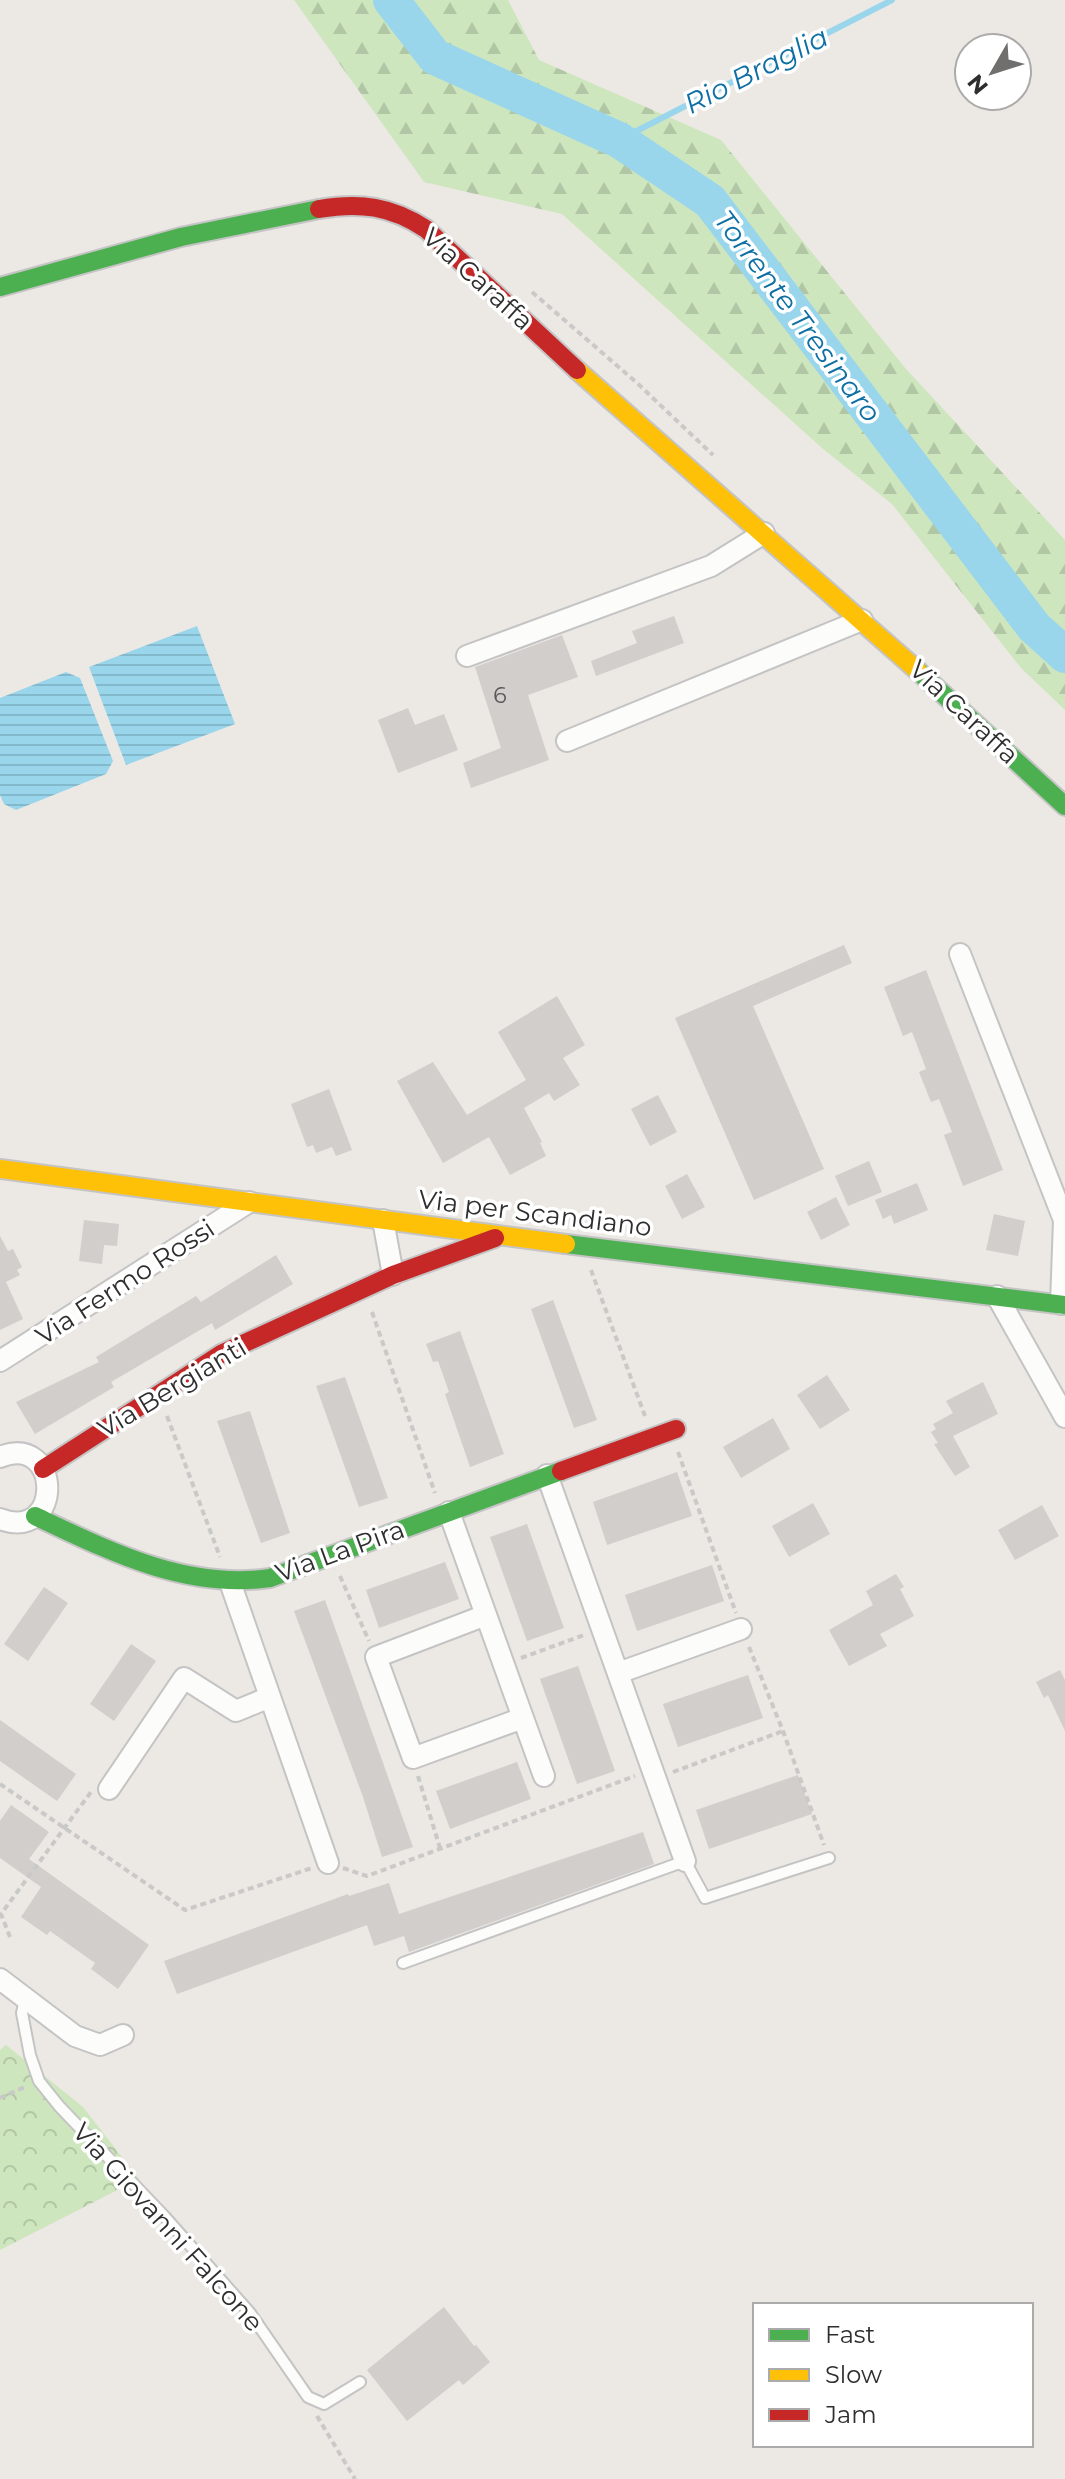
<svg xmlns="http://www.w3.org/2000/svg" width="1065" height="2479" viewBox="0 0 1065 2479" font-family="Montserrat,sans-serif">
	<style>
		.forest { fill: url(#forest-firs) }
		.park { fill: url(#park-crowns) }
		.water { fill: url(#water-rules) }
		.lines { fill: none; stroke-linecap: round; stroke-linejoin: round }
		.stream { stroke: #99d6ec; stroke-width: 6 }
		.river { stroke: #99d6ec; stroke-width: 36 }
		.building { fill: #d1cecb }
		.lane-casing { stroke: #c5c4c5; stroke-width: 14 }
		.street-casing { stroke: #c5c4c5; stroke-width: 24 }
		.fast-casing { stroke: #c5c4c5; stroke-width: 22 }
		.slow-casing { stroke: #c5c4c5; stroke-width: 22 }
		.jam-casing { stroke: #c5c4c5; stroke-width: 22 }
		.path { stroke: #c9c9c8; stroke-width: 4; stroke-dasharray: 6 4; stroke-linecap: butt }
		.lane { stroke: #fcfcfb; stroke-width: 10 }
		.street { stroke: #fcfcfb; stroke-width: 20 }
		.fast { stroke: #4caf50; stroke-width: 18 }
		.slow { stroke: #ffc107; stroke-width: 18 }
		.jam { stroke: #c62828; stroke-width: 18 }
		.labels { text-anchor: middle; stroke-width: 7; stroke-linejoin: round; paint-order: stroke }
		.number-label { font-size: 22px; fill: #585857 }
		.street-label { font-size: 26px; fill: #2e2e2e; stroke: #fff }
		.water-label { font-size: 28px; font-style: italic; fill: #0d6fa3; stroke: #fff }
	</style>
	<defs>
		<pattern id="forest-firs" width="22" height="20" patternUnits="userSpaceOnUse" patternTransform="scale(2)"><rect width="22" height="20" fill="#cee6be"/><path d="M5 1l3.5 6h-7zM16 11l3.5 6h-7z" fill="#b1c6a4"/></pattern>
		<pattern id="park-crowns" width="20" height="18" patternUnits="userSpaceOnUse" patternTransform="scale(2)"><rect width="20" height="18" fill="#cee6be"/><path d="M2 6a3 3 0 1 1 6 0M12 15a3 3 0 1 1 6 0" fill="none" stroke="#b1c6a4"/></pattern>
		<pattern id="water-rules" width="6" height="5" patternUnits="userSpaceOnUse" patternTransform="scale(2)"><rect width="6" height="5" fill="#99d6ec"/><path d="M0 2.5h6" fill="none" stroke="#84b8cb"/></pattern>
	</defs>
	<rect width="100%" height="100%" fill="#ece8e4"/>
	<path class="forest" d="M294,0H508L539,60L721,140L906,369L1065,540V710L1021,668L892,504L823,449L562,214L424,182Z"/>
	<path class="park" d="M6,2045L83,2107L139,2179L0,2250V2050Z"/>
	<path class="water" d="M197,626L235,724L126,765L89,667Z
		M66,672L80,678L113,761L106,774L16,810L4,804L0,795V698Z"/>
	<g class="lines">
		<path class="stream" d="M619,140L892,0"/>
		<path class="river" d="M391,0L435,57L619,140L710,201L1034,627L1065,655"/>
	</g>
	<path class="building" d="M674,616L684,643L596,676L591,661L637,643L632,631Z
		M562,635L578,677L528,695L549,760L471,788L463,763L501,748L475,667Z
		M408,708L415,725L444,714L458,750L398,773L378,720Z
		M844,945L852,963L753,1006L824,1169L754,1200L675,1018Z
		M926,970L1003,1170L963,1186L944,1135L952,1132L939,1099L931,1102L919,1072L926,1069L912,1032L903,1036L884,987Z
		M557,996L585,1045L563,1058L580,1085L554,1101L549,1093L524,1108L542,1142L540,1143L546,1156L510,1175L489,1137L443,1163L397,1081L433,1062L467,1115L526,1080L498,1032Z
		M329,1089L352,1150L336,1156L332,1147L316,1153L313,1145L307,1147L291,1104Z
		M658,1095L677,1132L650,1146L631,1109Z
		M869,1161L882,1192L848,1206L835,1176Z
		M687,1174L705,1207L682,1219L665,1186Z
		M917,1183L928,1210L894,1224L891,1215L883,1219L875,1200Z
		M836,1197L850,1225L821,1240L807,1212Z
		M994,1214L1025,1221L1018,1256L986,1250Z
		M84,1220L119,1224L117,1246L104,1245L102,1264L79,1261Z
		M0,1236L8,1251L13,1249L22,1267L17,1270L20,1275L6,1282L23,1319L0,1330Z
		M276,1255L293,1284L215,1330L212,1323L111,1382L114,1387L35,1434L16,1402L99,1362L96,1357L196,1296L201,1302Z
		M553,1300L597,1420L574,1428L531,1309Z
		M460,1331L504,1454L470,1467L445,1394L449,1392L438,1361L433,1362L426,1344Z
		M827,1375L850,1410L820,1429L797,1395Z
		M345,1377L388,1498L359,1507L316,1386Z
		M983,1382L998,1414L953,1436L970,1467L955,1476L934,1444L938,1443L931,1432L936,1429L933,1424L953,1413L946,1401Z
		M250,1411L290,1533L261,1543L217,1421Z
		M773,1418L790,1449L741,1478L723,1447Z
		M677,1472L692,1516L607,1545L593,1502Z
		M813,1503L830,1534L789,1557L772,1526Z
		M1042,1505L1059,1536L1015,1560L998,1530Z
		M527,1524L564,1628L527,1641L490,1537Z
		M445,1562L459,1599L379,1628L366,1590Z
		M712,1565L724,1601L637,1631L625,1595Z
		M896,1574L904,1587L900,1589L914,1616L880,1634L887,1646L849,1666L829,1630L873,1605L866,1591Z
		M44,1587L68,1603L28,1661L4,1644Z
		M325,1600L413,1847L382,1857L362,1794L294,1611Z
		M131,1644L156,1661L114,1721L90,1704Z
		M578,1666L615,1771L577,1784L540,1679Z
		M1060,1670L1065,1680V1731L1048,1695L1044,1698L1036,1682Z
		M748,1675L763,1718L678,1747L663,1704Z
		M0,1720L76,1774L57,1801L0,1761Z
		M517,1762L531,1799L450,1829L436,1791Z
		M798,1775L812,1814L709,1849L696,1810Z
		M11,1805L49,1832L29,1859L149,1945L118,1989L91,1969L95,1963L50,1931L47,1935L21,1917L41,1887L0,1858V1821Z
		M643,1832L654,1864L409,1952L404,1936L374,1946L367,1925L177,1994L164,1961L348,1894L349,1896L389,1883L399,1914Z
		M444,2307L474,2346L476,2345L490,2362L463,2385L459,2380L407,2421L367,2370Z"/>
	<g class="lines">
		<defs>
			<path id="lane" d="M403,1963L685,1861L705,1898L829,1858
				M25,1999L22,2013L30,2055L39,2081L59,2106L164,2216L250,2313L308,2397L324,2404L360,2382"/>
			<path id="street" d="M467,656L711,566L764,533
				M567,741L862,620
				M960,954L1064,1220L1061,1304
				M383,1220L393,1275
				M997,1296L1065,1417
				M0,1361L249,1202
				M0,1457C62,1432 64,1543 0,1519
				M547,1475L685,1861
				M449,1512L523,1718L413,1758L376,1657L486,1615
				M230,1582L328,1863
				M618,1673L741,1629
				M523,1718L544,1776
				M109,1789L184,1678L236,1711L270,1697
				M0,1979L75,2036L100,2045L123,2035"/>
			<path id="fast" d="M0,287L181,237L319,209
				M918,671L1065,806
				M566,1244L1065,1305
				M35,1516C109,1551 186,1590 270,1578L561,1471"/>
			<path id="slow" d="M577,370L918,671
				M0,1169L566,1244"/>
			<path id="jam" d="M319,209C360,202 391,206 426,229L577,370
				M43,1469L221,1354L393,1275L495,1238
				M561,1471L676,1429"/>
		</defs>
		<use href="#lane" class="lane-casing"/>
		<use href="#street" class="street-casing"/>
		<use href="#fast" class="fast-casing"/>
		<use href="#slow" class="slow-casing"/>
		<use href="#jam" class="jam-casing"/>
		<path class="path" d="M532,292L636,382L713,455
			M591,1270L645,1416
			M372,1312L435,1493
			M167,1416L220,1557
			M678,1452L736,1613
			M340,1576L369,1641
			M749,1647L783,1731L824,1845
			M521,1658L584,1635
			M673,1772L783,1731
			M418,1776L440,1848
			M0,1784L185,1910L312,1868
			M343,1868L367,1876L635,1776
			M10,1937L1,1914L91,1792
			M0,2098L27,2086
			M317,2416L355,2479"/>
		<use href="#lane" class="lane"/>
		<use href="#street" class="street"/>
		<use href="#fast" class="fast"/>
		<use href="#slow" class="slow"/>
		<use href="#jam" class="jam"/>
	</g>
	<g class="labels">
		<g class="number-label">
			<text x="500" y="703">6</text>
		</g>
		<g class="street-label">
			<text transform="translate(478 279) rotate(42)" y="9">Via Caraffa</text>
			<text transform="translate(964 712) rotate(43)" y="9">Via Caraffa</text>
			<text transform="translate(535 1213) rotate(7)" y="9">Via per Scandiano</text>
			<text transform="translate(125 1282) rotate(-33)" y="9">Via Fermo Rossi</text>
			<text transform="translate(172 1388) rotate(-31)" y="9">Via Bergianti</text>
			<text transform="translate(340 1551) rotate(-20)" y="9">Via La Pira</text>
			<text transform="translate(168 2227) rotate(48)" y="9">Via Giovanni Falcone</text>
		</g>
		<g class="water-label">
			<text transform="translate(756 70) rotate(-27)" y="10">Rio Braglia</text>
			<text transform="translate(798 316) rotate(53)" y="10">Torrente Tresinaro</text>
		</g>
	</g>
	<rect x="753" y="2303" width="280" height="144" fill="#ffffff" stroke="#ababab" stroke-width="2"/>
	<rect x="769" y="2329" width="40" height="12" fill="#4caf50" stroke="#ababab" stroke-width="2"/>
	<text x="825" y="2343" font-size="24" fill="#2e2e2e">Fast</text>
	<rect x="769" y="2369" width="40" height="12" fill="#ffc107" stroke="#ababab" stroke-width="2"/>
	<text x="825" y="2383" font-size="24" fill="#2e2e2e">Slow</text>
	<rect x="769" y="2409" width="40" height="12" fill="#c62828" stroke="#ababab" stroke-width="2"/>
	<text x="825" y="2423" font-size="24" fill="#2e2e2e">Jam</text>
	<g transform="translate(993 72) rotate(231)"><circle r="38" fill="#ffffff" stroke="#ababab" stroke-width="2"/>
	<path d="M0-6L14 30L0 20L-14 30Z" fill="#706f6e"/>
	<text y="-12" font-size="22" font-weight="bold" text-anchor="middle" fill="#2e2e2e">N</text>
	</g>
</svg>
